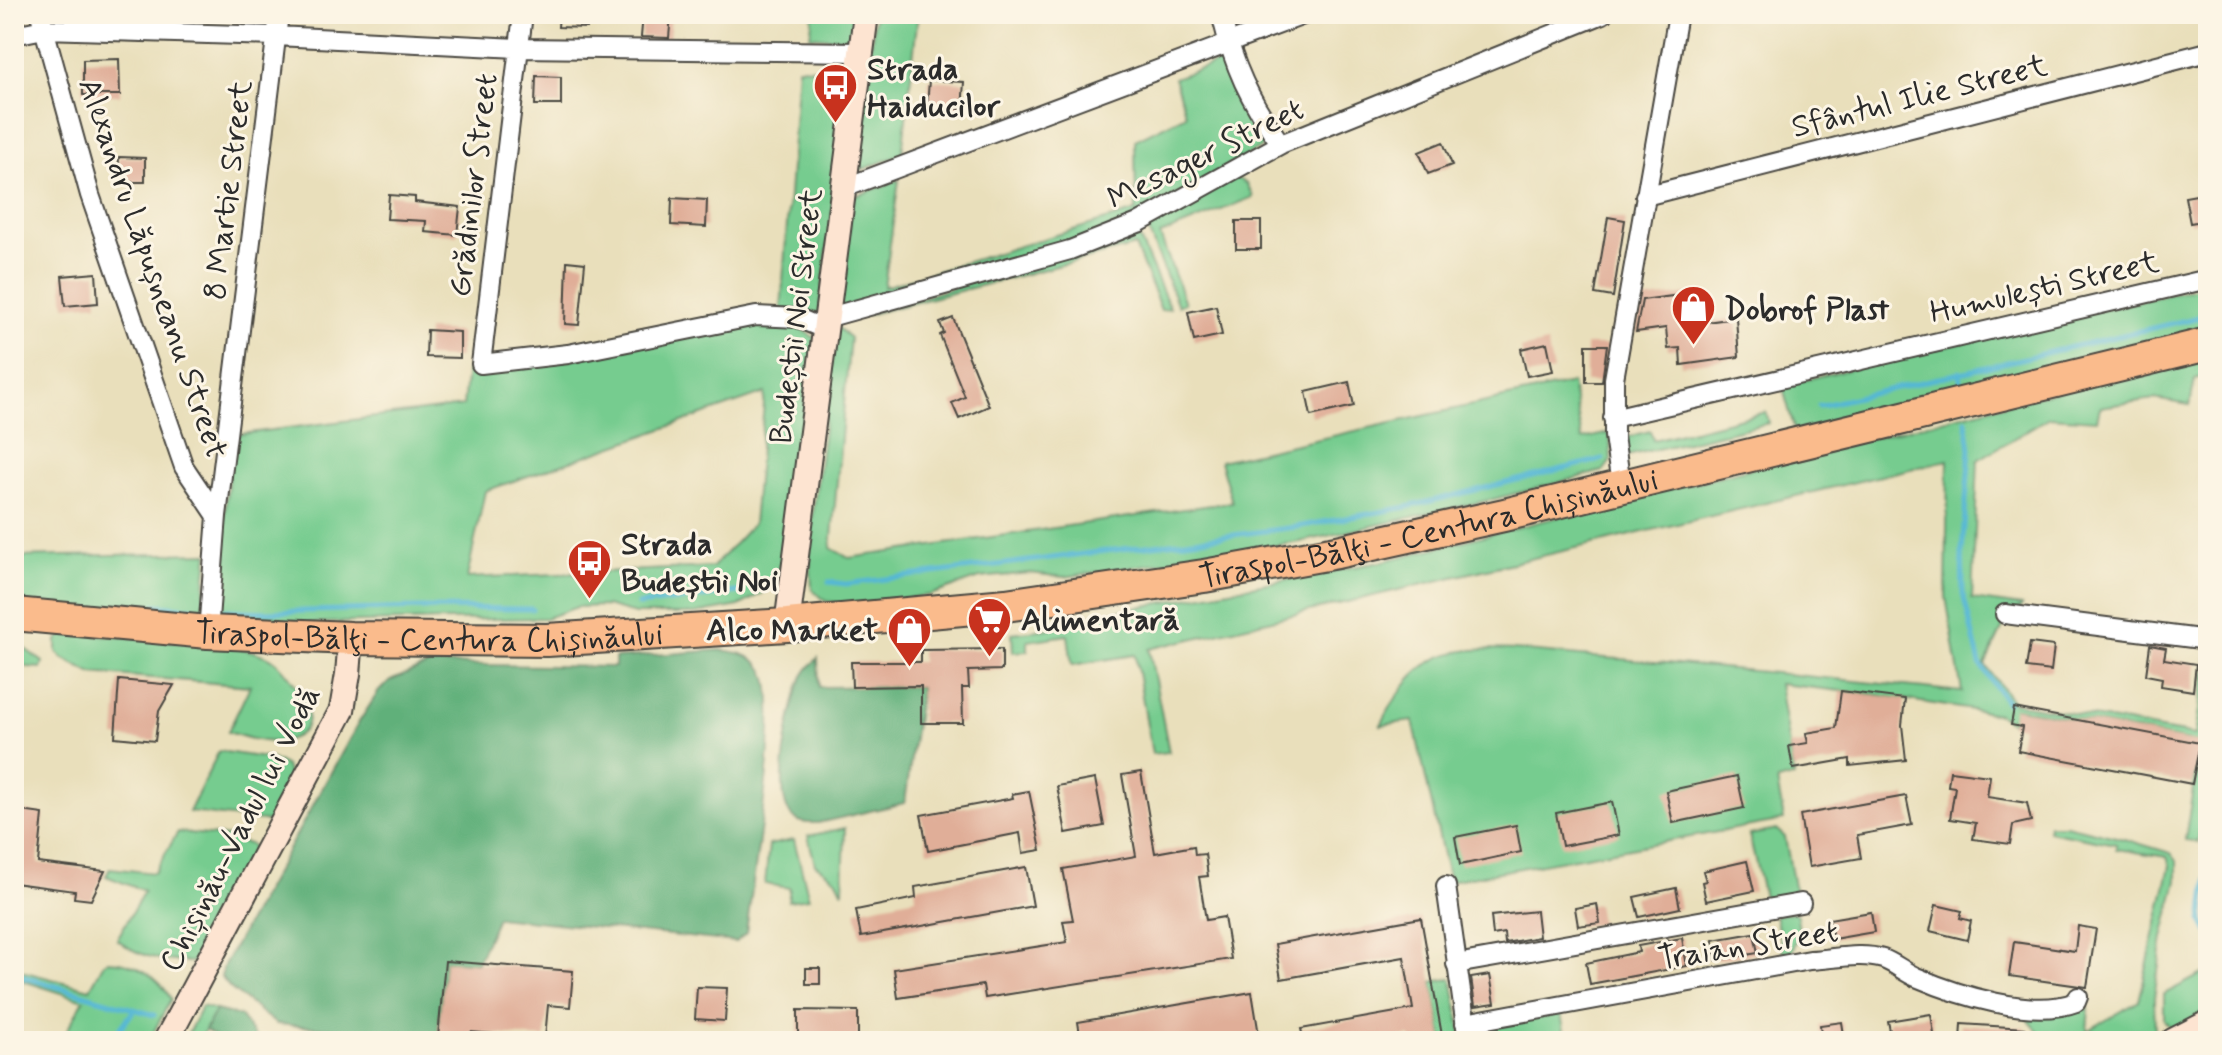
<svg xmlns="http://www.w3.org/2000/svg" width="2222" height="1055" viewBox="0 0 2222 1055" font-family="Mynerve,sans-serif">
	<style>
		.green { fill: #76cc8f; stroke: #507c5d; stroke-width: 2; fill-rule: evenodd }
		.forest { fill: #60b07a; stroke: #466e52; stroke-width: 2 }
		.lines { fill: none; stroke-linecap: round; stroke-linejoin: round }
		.stream { stroke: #55b7d4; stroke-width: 5 }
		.building { fill: #e0ae98 }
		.street-casing { stroke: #484641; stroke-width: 22 }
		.secondary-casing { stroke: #484641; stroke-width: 28 }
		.highway-casing { stroke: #484641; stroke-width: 36 }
		.street { stroke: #fff; stroke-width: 18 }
		.secondary { stroke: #fde4d1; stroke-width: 24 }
		.highway { stroke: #fabb8c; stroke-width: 32 }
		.labels { text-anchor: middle; stroke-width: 6; stroke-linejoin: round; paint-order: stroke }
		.poi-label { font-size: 32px; font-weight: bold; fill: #2b2b2b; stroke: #fcf5e5; text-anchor: start }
		.street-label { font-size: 32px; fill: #2b2b2b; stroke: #fcf5e5 }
	</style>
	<rect width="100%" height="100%" fill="#fcf5e5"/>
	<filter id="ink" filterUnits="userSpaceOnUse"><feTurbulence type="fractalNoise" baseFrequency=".0125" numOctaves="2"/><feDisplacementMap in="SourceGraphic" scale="16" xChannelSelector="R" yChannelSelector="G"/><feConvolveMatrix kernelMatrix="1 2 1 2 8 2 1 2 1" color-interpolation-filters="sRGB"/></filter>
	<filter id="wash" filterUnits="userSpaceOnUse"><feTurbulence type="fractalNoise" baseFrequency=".006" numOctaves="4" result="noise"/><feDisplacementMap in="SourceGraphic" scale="32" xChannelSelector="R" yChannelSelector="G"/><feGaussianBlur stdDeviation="1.8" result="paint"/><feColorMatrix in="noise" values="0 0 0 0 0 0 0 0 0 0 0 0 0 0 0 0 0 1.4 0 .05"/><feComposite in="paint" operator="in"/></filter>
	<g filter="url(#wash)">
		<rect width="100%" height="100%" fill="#e9dfbb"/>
		<path class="green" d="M813,14H858L855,40L810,36Z
			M875,14H918L902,154L856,172Z
			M1225,60L1272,141L1139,217L1069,246L839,308L853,197L899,180L884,287L1136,211L1135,140L1186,115L1174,78Z
			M798,67L850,70L819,314L781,310Z
			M1233,176L1247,184L1253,197L1160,235L1185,303L1178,306L1146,225Z
			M1132,232L1138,235L1170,308L1161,310L1135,246L862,316Z
			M2208,285V333L1795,431L1782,385Z
			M753,322L798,327L816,339L789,539L776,577L763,593L739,606L695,614H635L606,606L577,607L546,618L217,625V588L233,435L463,406L467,369L569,359ZM765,393L753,524L713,567L467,578L485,491Z
			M837,327L850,338L831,548L849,558L1232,502L1220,461L1572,383L1582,439L1610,433L1611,461L1603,471L1494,499L1300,542L1064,577L1030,573L980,578L930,595L856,605L825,601L812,589L809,545Z
			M2208,353V375L2195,379L2190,405L2154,399L2100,407L2097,420L2049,417L1978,460L1972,599L2022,606L2003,627L1985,665L2014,703L2195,735L2208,651V701L2204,725L2208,730V782L2198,842L2185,840L2200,743L2015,708L2012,723L1998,714L1876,695L1779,684L1794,777L1777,781L1784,820L1449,881L1413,721L1381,725C1394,699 1411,669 1440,657C1477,642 1539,653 1579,656C1707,665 1835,679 1962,692L1946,597L1948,460L1149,649L1169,752L1152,754L1135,655L1072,665L1068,635L1028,641V651L1013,652L1012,633L1047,629L1096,615L1380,562Z
			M1766,412L1769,423L1627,456L1628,437L1650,431L1653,440Z
			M208,553L202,623L18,607L14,557Z
			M66,632C100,635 135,638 170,641C202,643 235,644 266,656C279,661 288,675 296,686C311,708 317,735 282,741C265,744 244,737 228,732L250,686L90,673L62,658L57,652V640Z
			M14,641L43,662L41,668L14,666Z
			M219,751L271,759L286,766L290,779L270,822L189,812Z
			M2049,825H2066L2124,839L2171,853L2177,861V881L2163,938L2154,998L2155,1032L2150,1041H2047L2023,1014L2089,1008L2087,1031L2139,1001L2170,866L2167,857L2116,849V844L2048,831Z
			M845,828L843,892L837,880L815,864L808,836Z
			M1777,830L1785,837L1795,892L1787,901L1766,905L1749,835Z
			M178,832L228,837L252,845L253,849L192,962C165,962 137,957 117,939L144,891L106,876L110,868L154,873Z
			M794,840L809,898L788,901L790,888L765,884L769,845Z
			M1793,912L1797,915L1799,932L1791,955L1784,957L1775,915Z
			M108,961C134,961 159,976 171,999L149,1041H61L84,1000L14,978V969L90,989L104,963Z
			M2208,971V1011L2177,1027H2170L2164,1020V994Z
			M1452,978L1463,1041H1443L1432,982Z
			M202,1006L216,1010L199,1041H184Z
			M1561,1014L1566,1041H1473L1471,1034L1481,1029Z"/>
		<path class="forest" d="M720,650C737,652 752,654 763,669C785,699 751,889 746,933L736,942L497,917L477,963L445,961L438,1037L276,1024L230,988L221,977L224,965L359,722L379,691L392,680L431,664L615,667V658Z
			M818,658L819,687L921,686L905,803L818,823C810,823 801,824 794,818C770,799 791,710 800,683C803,673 811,665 818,658Z
			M216,1010L240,1016L258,1041H222L205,1030Z"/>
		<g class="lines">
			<path class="stream" d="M1960,372L1961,386
				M1819,406L2208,315
				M1966,420L1970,449L1962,552L1963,594L1980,664L2007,703
				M829,582L846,584L1296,527L1407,507L1603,459
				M156,605L194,608
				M638,605L737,592
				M222,610L266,612L422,608L532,609
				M2208,871L2202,921L2208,932
				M14,974L154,1015
				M111,1041L134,1010"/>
		</g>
		<g id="blocks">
			<path class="building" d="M559,14H588L587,28L558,27Z
				M643,14H671L669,38L641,37Z
				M119,59L120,95H83V60Z
				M536,76L561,77V105H535Z
				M929,80L964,82L962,109L927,107Z
				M1443,142L1452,165L1428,174L1419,152Z
				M119,157L145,158V182H118Z
				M2208,193V220L2190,223L2185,197Z
				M389,195L415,197V202L460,207L457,235L425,232L426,221L387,219Z
				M672,198L707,200L706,227L671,225Z
				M1608,217L1625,220L1613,297L1595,294Z
				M1236,221H1261V249H1236Z
				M567,261L585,263L579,325L565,324Z
				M96,273L98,303L65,306L62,276Z
				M1704,292L1706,322L1736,318L1739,357L1681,365L1680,348L1668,349L1666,328L1636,332L1642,300Z
				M1216,306L1222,335L1194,341L1188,312Z
				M953,318L989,406L959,419L952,403L965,397L940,335L944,333L940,323Z
				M427,330L460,332V358L426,357Z
				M1547,343L1553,371L1527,376L1521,349Z
				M1586,345H1607L1602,382H1586Z
				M1349,382L1354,406L1311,416L1306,392Z
				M2030,643L2054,646L2051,671L2026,668Z
				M2150,645L2166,648L2164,659L2196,664L2193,691L2161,686L2162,678L2146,675Z
				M1002,649V670L968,671L969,688H962L963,723H921V686L852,687L851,662H921V650Z
				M119,680L174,685L159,711L155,741L115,737Z
				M1841,691L1905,699L1902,725L1906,760L1850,766V759L1793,769L1789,746L1808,743L1806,733L1836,728Z
				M2014,708L2200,743L2192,784L2018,751L2022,727L2011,725Z
				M1950,771L1990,776L1987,797L2027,803L2031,821L2013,825L2010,844L1973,839L1976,823L1950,819L1955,787L1948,786Z
				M1141,772L1155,853L1194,846L1195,855L1205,854L1208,876L1199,877L1206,920L1224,917L1231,959L985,998L983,985L898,998L894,969L1067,942L1063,921L1073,920L1063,869L1136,856L1122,775Z
				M1737,776L1744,808L1673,823L1666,791Z
				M1095,779L1104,826L1066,833L1057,786Z
				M1029,791L1041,850L1023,853L1020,833L928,851L921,815L1013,798L1012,794Z
				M1906,796L1912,825L1857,835L1861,858L1809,867L1800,815Z
				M1612,802L1619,835L1562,846L1556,813Z
				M14,810L43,814L38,863L105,871L91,900L74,898L75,891L14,883Z
				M1516,825L1521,852L1460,865L1455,837Z
				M1747,861L1754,891L1706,901L1702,882L1706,881L1703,871Z
				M1026,867L1033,906L861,937L856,910L916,898L915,887Z
				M1676,888L1680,908L1639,917L1634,897Z
				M1597,904L1600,923L1578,926L1575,908Z
				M1936,905L1962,911L1960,918L1971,921L1967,940L1930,931Z
				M1536,911L1539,937L1505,943L1504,933L1493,935L1491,916Z
				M1871,912L1874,932L1833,939L1829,919Z
				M1421,918L1443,1041H1411V1036L1382,1041H1304L1301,1029L1413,1009L1404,957L1281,979L1275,944Z
				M2078,926L2096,929L2087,987L2009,976L2014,942L2075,951Z
				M1754,933L1758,953L1716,960L1713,940Z
				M1682,938L1687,966L1590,984L1586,963L1639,952L1638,946Z
				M445,961L573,971L570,1007L548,1005L545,1038L471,1032V1040L438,1037Z
				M806,968H820V984H806Z
				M1490,975L1495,1003L1475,1006L1471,978Z
				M697,987L727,988L725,1021L695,1019Z
				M1252,992L1260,1041H1081L1078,1022Z
				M798,1010L858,1011V1041H798Z
				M1931,1014L1935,1041H1892L1888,1021Z
				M1842,1022L1845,1041H1822L1820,1025Z
				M1961,1024L2025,1028L2024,1041H1960Z"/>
		</g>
	</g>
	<g filter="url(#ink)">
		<use href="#blocks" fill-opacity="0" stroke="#484641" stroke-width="2"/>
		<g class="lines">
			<defs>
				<path id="street" d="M40,14L90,195L184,467L217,516L208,632
					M523,14L481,364L568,354L756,316L798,318L824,329
					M1221,14C1234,67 1249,100 1281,144
					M14,35L44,29L276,36L518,48L862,52
					M844,188L1306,14
					M1645,196L2208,52
					M826,318L1070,250L1138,223L1281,144L1603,14
					M1613,418L2208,279
					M1621,485L1614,436V379L1678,14
					M217,516L279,14
					M2005,614L2208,640
					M1446,886L1468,1041
					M1456,964L1801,903
					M1465,1023L1810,960C1833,959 1861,952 1883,959C1895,963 1904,972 1916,977C1958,995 2032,1019 2076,1002L2078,997"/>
				<path id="secondary" d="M787,625L866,14
					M166,1041L342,710L348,674L351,638
					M2173,1041L2208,1023"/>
				<g id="highway">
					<path id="s1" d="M14,614L208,632L351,638L547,640L787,625L1006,605L1204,576L1337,552L1504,515L2208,344"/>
				</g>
			</defs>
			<use href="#street" class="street-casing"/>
			<use href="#secondary" class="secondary-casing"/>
			<use href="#highway" class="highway-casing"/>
			<use href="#street" class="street"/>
			<use href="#secondary" class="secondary"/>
			<use href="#highway" class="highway"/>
		</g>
	</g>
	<defs>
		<symbol id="bus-pin" viewBox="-11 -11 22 30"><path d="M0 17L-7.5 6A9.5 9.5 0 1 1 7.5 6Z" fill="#c8321e" stroke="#fcf5e5"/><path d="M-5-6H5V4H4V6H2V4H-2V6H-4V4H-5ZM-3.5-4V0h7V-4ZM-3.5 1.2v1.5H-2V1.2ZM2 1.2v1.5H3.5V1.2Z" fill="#fff"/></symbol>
		<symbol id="shop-pin" viewBox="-11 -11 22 30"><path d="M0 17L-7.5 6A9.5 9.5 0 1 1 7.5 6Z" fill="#c8321e" stroke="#fcf5e5"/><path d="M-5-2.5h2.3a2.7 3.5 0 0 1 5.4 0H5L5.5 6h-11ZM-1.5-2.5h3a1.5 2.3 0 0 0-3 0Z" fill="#fff"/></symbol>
		<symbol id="supermarket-pin" viewBox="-11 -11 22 30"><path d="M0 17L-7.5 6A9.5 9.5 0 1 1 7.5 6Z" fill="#c8321e" stroke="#fcf5e5"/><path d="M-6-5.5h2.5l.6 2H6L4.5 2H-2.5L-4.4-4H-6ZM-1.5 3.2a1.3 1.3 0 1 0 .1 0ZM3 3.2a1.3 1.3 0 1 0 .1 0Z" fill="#fff"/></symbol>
	</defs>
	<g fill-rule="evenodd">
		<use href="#bus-pin" x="810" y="60" width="51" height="69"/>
		<use href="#shop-pin" x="1668" y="282" width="51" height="69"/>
		<use href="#bus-pin" x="564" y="536" width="51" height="69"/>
		<use href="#supermarket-pin" x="964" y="594" width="51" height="69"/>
		<use href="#shop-pin" x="884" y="604" width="51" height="69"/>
	</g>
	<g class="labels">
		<g class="poi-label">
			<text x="867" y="79">Strada<tspan x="867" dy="37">Haiducilor</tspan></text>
			<text x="1724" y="319">Dobrof Plast</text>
			<text x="621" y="554">Strada<tspan x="621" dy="37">Budeștii Noi</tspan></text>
			<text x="1021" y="630">Alimentară</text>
			<text x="878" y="640" text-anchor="end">Alco Market</text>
		</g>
		<g class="street-label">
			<text transform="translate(1919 95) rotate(-14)" y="11">Sfântul Ilie Street</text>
			<text transform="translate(1205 153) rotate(-26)" y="11">Mesager Street</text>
			<text transform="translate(472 185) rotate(-83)" y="11">Grădinilor Street</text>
			<text transform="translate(227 190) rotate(-83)" y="11">8 Martie Street</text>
			<text transform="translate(154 268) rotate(71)" y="11">Alexandru Lăpușneanu Street</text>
			<text transform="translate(2044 286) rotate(-13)" y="11">Humulești Street</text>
			<text transform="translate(795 316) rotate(-83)" y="11">Budeștii Noi Street</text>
			<text dy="11" stroke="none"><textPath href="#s1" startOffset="1424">Tiraspol-Bălţi - Centura Chișinăului</textPath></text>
			<text dy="11" stroke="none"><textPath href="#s1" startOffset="416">Tiraspol-Bălţi - Centura Chișinăului</textPath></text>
			<text transform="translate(239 828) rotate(-63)" y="11">Chișinău-Vadul lui Vodă</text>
			<text transform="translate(1748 944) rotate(-9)" y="11">Traian Street</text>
		</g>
	</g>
	<rect width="2222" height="1055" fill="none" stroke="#fcf5e5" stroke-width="48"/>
</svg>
